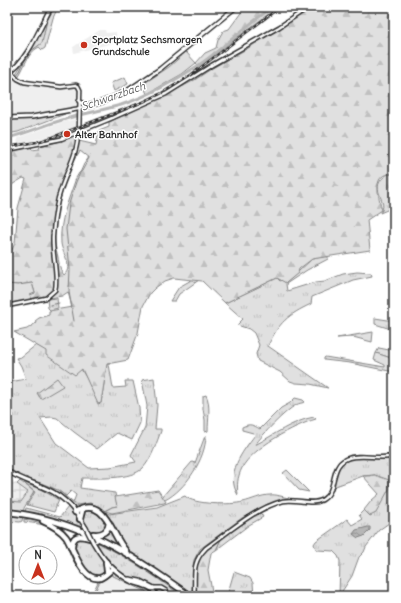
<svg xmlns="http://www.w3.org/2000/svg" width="401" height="603" viewBox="0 0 401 603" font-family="Delius,sans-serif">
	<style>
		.built { fill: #efefef }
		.industrial { fill: url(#industrial-grid) }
		.grass { fill: url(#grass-tufts); stroke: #868686 }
		.forest { fill: url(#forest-firs); stroke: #868686; fill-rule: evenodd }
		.garden { fill: #e0e0e0; stroke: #868686 }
		.water { fill: url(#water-waves); stroke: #7e7e7e }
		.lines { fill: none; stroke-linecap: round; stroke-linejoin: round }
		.stream { stroke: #7e7e7e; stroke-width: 1 }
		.river { stroke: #b6b6b6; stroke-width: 3 }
		.tertiary-casing { stroke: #2b2b2b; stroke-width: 5.5 }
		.secondary-casing { stroke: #2b2b2b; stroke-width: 6 }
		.motorway-casing { stroke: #2b2b2b; stroke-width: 8 }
		.tertiary { stroke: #fff; stroke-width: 2.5 }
		.secondary { stroke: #fff; stroke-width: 3 }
		.motorway { stroke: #fff; stroke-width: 4.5 }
		.rail-casing { stroke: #2b2b2b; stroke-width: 2.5 }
		.rail { stroke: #fff; stroke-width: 1; stroke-dasharray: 3; stroke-linecap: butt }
		.secondary-bridge-casing { stroke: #2b2b2b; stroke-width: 6; stroke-linecap: butt }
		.secondary-bridge { stroke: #fff; stroke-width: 3 }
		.poi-dot { fill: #c8321e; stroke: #fff; stroke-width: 1.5 }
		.labels { text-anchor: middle; stroke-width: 3; stroke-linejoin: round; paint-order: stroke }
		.poi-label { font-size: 10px; font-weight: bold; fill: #2b2b2b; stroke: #fff; text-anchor: start }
		.water-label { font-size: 11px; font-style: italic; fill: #5c5c5c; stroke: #fff }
	</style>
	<defs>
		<pattern id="industrial-grid" width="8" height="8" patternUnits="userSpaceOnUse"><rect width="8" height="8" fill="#efefef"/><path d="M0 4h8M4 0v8" fill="none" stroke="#cdcdcd"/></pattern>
		<pattern id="grass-tufts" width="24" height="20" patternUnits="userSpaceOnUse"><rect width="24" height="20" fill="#e0e0e0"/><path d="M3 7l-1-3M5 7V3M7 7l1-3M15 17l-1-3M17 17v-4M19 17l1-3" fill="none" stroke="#c0c0c0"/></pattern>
		<pattern id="forest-firs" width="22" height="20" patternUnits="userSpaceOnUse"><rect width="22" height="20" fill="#e0e0e0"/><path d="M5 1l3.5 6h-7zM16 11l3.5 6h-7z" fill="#c0c0c0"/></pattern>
		<pattern id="water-waves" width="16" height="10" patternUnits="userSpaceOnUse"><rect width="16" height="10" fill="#b6b6b6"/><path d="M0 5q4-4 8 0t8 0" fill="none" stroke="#949494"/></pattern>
	</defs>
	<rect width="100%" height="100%" fill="#fff"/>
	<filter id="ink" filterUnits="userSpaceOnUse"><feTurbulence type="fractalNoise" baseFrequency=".025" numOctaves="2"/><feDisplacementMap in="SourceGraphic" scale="8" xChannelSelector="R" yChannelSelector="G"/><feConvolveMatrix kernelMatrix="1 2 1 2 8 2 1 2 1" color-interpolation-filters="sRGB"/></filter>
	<g filter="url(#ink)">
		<path class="built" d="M100,30H105L106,33L116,32L117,42L74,53L73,47Z
			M7,74L11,75L18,81L24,83L62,88L76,86L78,89V106L40,114L7,116Z
			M77,119V127L47,137L18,144L17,138L66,121Z
			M111,575L145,591L148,596H93L99,583Z"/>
		<path class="industrial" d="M7,477L28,492L21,502L7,501Z"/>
		<path class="grass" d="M54,7H58L53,18L45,48L42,50L39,47C27,53 25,67 18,77L15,75L32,49Z
			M388,174H394V207L380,213C391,201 365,188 388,174Z
			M327,256H328V259L307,270L286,284L287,291L316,282L325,281L343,274L357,272L371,273L372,276L353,280L312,297L311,304C288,315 279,322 268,346L328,388L310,384L296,383L290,381L280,372L258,361L256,354L259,345L254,333L249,329L237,325L243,319L225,303L277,278L280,281L282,280L286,283L312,259Z
			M193,279L199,280L179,294L175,301H170L179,287Z
			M57,298L58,308L50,310L48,308L47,299Z
			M375,318L394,321V330L375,324Z
			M373,332L372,342L353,337L337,338Z
			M36,345L81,369L101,403L107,364H109L113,388L126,387L125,381H133L139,408L140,423L132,440L117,433L97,449L74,432L57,418L52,417L40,418L56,443L89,468L110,467L136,462L131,455L145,428L147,406L142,380L154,378L157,405L155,429H161V431C156,444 152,458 143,468C131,480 98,478 82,478L80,488L115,493L117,506L112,507L104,511L109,514L157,507L185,496C193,505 232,505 243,502C252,500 261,495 270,495C276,494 283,497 289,498L268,504L242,518L200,549L194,560L193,566L192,595L124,547L108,517L102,512L76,509L63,497L40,484C54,490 65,498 76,508L86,507L100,508V507L90,503L77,505L73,503L76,495L71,491L66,496C49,482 25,481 7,469V371L10,382L26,379L21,366L16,358L21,357Z
			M379,348L394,351V359L376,353Z
			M206,395C211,405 208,420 208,431L205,432V420L203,409V396Z
			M295,398L303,400L305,402C303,403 299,403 296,405C285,411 262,435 255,445C274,435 292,421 314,417L316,419C295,425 252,448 242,468C237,478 237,485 238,495C225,474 242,452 255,435L253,433L242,430V427C250,423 253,425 260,429L281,408L290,403Z
			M206,435C206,459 185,490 165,500L162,497L192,462L195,463L205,436Z
			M358,458L383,459L394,458V513L389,523L379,530L366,547L364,552L359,557L352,576L339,596L340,561L338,556L333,551L318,550L316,549L314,544L316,541L347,519L352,525L362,519L359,515L364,510L370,516L389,490L375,475L363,476L333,487C338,471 337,460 358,458Z
			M287,470L309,492L299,490L283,473Z
			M20,481L24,484L25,483L42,490L59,500L54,512L27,505L35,492L25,484L34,492L24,508L22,521L20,522L7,521V501L21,502L28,492L17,484Z
			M68,507L83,527L88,529L81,517L85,510L96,511L108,522L105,531L92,532L56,519L25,512L26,508L60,517Z
			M260,512L263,517L249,525L216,550L221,539Z
			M24,519L47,524L63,535L74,556L94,579L113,572C117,575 122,579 127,581C135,585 145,587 149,596L145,591L111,575L99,583L93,596H91L98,582C90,577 83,573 76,565C71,559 69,550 66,543C59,525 40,524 24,522Z
			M109,525L123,549L98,535Z
			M86,537C121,553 152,574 182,596H167V591L164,588L152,586L125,576L120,573L107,562L96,543L91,541L104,564L106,571L101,576H93L85,570L74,551L75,540L77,538Z
			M234,572L250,578L253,583L254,596H227Z"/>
		<path class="forest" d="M257,7H278L199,66L196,63L205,53L216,48L218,40L223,31L229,29L243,10Z
			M311,7H394V174C370,172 379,197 382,210L367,220L370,250L312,259L299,269L298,273L286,283L277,278L225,303L202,281L174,278L165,281L155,288L150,293L143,306L138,333L128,360L107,364L101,403L98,404L82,369L75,375L46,355V351L14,332L27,329L36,323L35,321L39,318L49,315V311L72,307L68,292L62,296L50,298L47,296L32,300L30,294L35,293L32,283L18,285L7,284V261L15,243L18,208L26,179L23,178L10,186L7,195V152L31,147L32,150L39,149L40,146L57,142L76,135L79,141L96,145L99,131L109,127V122L150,103L193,81L214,67L250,47ZM80,151L89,158L82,171L79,173L76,178C69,199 59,221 61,243C62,254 74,266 64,275C60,270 59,264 58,257C57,252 55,247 55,242C54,215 65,172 80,151Z
			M376,353L394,359V372L350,363L324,360V358L325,357L385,367V365L374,360Z
			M57,378L63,386L41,399L37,393Z
			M375,475L389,480V489L376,513L370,516L364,510L372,500L379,494L363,476Z
			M26,479L58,490L77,506L91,504L100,508L99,509L86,507L76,508L65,498L54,490Z
			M158,490L166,502L164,503L112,513L105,511L112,507L117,506L115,497Z
			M221,539L216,550L211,553L208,570L212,591L224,596H194C198,565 190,558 221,539Z"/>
		<path class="garden" d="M186,52L196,63L182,74L147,94L143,84L169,67Z
			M125,77L128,84L114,91L111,83Z
			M65,114L18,132L7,134V120L24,119Z
			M32,283L35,293L30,295L32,300L7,305V284L18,285Z"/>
		<path class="water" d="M368,527H370V530L364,536L358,538L353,534L356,530Z"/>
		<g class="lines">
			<path class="stream" d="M7,87L20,71L24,62L31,51L42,43L47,20L55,7
				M50,305L59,303
				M74,321L69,292L70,269L66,229L69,204L76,182L84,164L90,156"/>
			<path class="river" d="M7,138C25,134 42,126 59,121C79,114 100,111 121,105C149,96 174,81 199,65C225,47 247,24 273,7"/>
			<defs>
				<path id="tertiary" d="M10,71L18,79L24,82L61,87L76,85L78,86L80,90L79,132
					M7,150L61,139L110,119L166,94L212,65L279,27L309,7
					M7,306L46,298L55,290C59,276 51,251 53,234C54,220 56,203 61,189C67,170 78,153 78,133
					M194,596C196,576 190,564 206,548C230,531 254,509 283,501C296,498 311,506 322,500C338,491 329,467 346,459C359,453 379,460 394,456"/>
				<path id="secondary" d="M7,73C26,64 41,26 51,7
					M79,101L87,106
					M7,118L32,117L77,109L102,102L127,91L160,69L236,7
					M7,471C20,479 34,483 47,489C65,497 76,511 86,528
					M93,542C102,558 112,570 127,579C135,585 150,584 155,593
					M129,579L140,581L154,588H161L166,591V596"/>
				<path id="motorway" d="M7,512C79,519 133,555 190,596
					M75,512C106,494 111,536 126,551
					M80,519L82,511
					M43,521C52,525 60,529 66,537C73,547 82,582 100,578C104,577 109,572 112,569
					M93,534C102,535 108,532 109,523
					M72,549C71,531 85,536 96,540
					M106,562L107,571"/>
			</defs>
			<use href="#tertiary" class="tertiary-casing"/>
			<use href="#secondary" class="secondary-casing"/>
			<use href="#motorway" class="motorway-casing"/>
			<use href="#tertiary" class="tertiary"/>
			<use href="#secondary" class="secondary"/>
			<use href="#motorway" class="motorway"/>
			<defs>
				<path id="rail" d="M7,147L37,142L53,137L143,102L160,94L188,77L280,7"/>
			</defs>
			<use href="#rail" class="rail-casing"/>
			<use href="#rail" class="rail"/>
			<defs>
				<path id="secondary-bridge" d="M86,528L93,542"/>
			</defs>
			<use href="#secondary-bridge" class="secondary-bridge-casing"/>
			<use href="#secondary-bridge" class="secondary-bridge"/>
		</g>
	</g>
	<g class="poi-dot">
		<circle cx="84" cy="45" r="4"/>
		<circle cx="67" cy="134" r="4"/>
	</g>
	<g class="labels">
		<g class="poi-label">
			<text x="92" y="43">Sportplatz Sechsmorgen<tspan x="92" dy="12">Grundschule</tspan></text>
			<text x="75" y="138">Alter Bahnhof</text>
		</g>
		<g class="water-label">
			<text transform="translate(113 96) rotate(-19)" y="4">Schwarzbach</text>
		</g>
	</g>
	<rect width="401" height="603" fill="none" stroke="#fff" stroke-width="24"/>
	<rect x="12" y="12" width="377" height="579" fill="none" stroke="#2b2b2b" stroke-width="1.5" filter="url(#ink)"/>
	<g transform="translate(38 565)"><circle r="19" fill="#ffffff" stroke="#aaaaaa"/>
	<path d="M0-3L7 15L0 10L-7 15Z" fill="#c8321e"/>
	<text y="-6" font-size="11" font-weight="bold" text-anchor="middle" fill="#2b2b2b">N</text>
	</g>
</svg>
